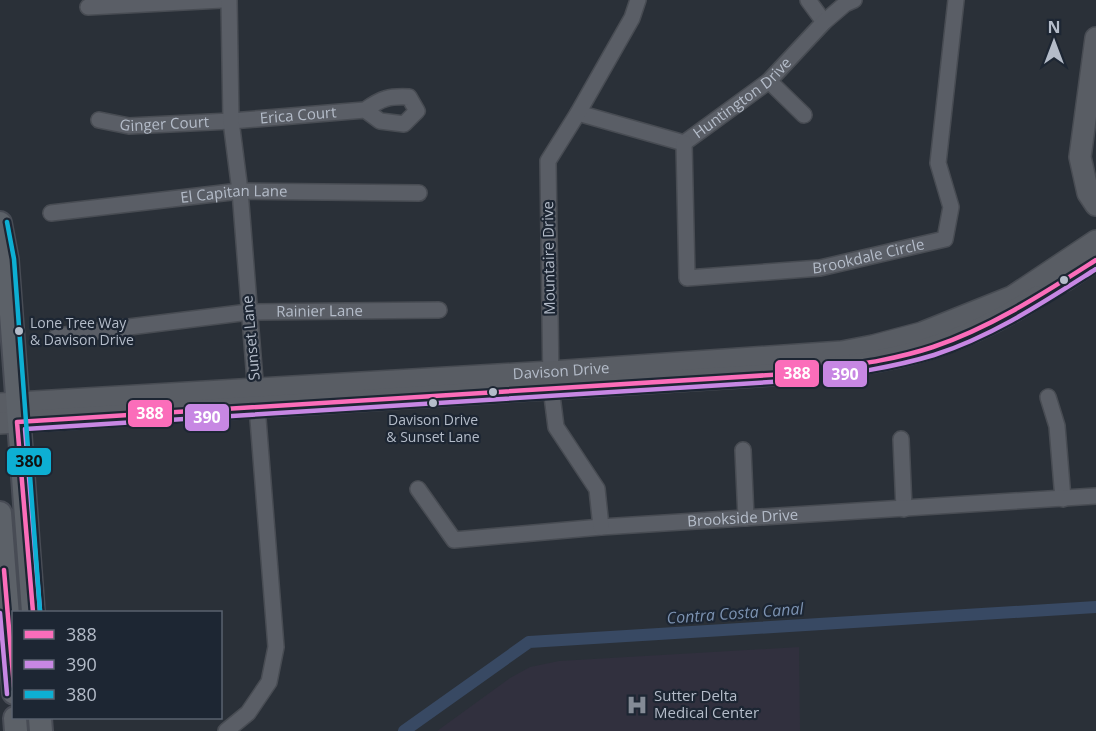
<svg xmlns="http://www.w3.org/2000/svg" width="1096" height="731" viewBox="0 0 1096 731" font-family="'Open Sans',sans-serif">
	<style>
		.medical { fill: #31303e }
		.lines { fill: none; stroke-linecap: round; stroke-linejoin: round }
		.canal { stroke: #384963; stroke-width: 12 }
		.street-casing { stroke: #484c53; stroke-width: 18 }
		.secondary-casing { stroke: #484c53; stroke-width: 24 }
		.primary-casing { stroke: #484c55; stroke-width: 26 }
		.street { stroke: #5a5e66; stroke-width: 15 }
		.secondary { stroke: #595d64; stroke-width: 21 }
		.primary { stroke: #5c6168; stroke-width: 22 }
		.bus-1-casing { stroke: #1d2633; stroke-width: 9 }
		.bus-2-casing { stroke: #1d2633; stroke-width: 9 }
		.bus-3-casing { stroke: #1d2633; stroke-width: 9 }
		.bus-1 { stroke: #fb6dba; stroke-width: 4.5 }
		.bus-2 { stroke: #c787e3; stroke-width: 4.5 }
		.bus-3 { stroke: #0dafd3; stroke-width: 4.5 }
		.bus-dot { fill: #b4bcc9; stroke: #1d2633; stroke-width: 2 }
		.labels { text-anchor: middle; stroke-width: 4.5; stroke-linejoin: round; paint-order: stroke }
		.bus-label { font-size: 14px; fill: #b4bcc9; stroke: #1d2633; text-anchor: start }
		.street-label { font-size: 15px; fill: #b4bcc9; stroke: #1d2633 }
		.poi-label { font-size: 15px; fill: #b4bcc9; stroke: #1d2633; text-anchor: start }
		.water-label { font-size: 16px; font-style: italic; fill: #7c92b1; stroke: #1d2633 }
		.line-badge { stroke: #1d2633; stroke-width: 2 }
		.badge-label { font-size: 16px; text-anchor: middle; font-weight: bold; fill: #fff }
		.pale-badge-label { font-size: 16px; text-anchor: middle; font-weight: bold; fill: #111 }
	</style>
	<rect width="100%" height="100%" fill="#2a3038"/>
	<path class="medical" d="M799,647L800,731H437L510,678L530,667L559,661Z"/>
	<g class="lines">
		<path class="canal" d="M404,731L529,642L1096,607"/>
		<defs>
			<g id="street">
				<path d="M808,0L824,22"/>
				<path d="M88,7L222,0"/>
				<path d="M769,81L804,115"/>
				<path id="s1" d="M578,113L684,143L769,81L824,22L845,4L854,0"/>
				<path id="s2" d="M99,120L129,126L231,121L365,110C382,98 389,96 409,97L417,111L404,124L380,121L365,110"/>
				<path id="s3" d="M684,143L687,278L820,268L945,239L951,207L938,163L956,0"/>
				<path id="s4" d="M51,213L240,191L419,193"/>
				<path id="s5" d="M57,336L249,312L439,310"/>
				<path d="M1048,397L1057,426L1063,499"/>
				<path d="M901,439L904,509"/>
				<path d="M743,450L746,518"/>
				<path id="s6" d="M418,489L454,540L601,527L1096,496"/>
				<path d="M601,527L597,489L556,427L551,388L548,161L578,113L632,18L638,0"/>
				<path d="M226,731L248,713L269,682L276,647L240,191L231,121L229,0"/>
			</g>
			<g id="secondary">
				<path d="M1096,38L1080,157L1088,193L1096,205"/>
				<path d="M1064,281L1096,260"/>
				<path id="s7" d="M0,404L551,372L842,352L873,346L922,333L1012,297L1096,241"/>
				<path d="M0,423L802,373C845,366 891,361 933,347C968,336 1006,317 1037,297"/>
			</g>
			<path id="primary" d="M0,223L7,260L33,612
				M0,513L14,693
				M15,718L16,731
				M40,718L41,731"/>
		</defs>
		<use href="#street" class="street-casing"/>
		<use href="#secondary" class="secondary-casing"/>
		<use href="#primary" class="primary-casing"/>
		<use href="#street" class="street"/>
		<use href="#secondary" class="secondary"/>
		<use href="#primary" class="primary"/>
		<defs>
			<path id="bus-1" d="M4,570L14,687
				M33,612L17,422L802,373C846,366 891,361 933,347C992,327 1044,293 1096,260"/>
			<path id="bus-2" d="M40,611L25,429L803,380C847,374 891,368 934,355C993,336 1044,302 1096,269
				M0,613L7,694"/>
			<path id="bus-3" d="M7,222L14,259L40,611"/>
		</defs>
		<use href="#bus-1" class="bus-1-casing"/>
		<use href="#bus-2" class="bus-2-casing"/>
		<use href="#bus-3" class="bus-3-casing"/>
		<use href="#bus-1" class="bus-1"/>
		<use href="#bus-2" class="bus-2"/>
		<use href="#bus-3" class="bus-3"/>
	</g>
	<defs>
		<symbol id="hospital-bare" viewBox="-9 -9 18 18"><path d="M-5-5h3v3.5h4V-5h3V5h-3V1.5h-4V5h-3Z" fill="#848b96" stroke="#1d2633" stroke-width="2.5" paint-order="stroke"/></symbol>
	</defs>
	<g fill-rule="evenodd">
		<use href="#hospital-bare" x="622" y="690" width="30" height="30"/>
	</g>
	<g class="bus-dot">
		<circle cx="1064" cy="280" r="5"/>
		<circle cx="19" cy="331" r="5"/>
		<circle cx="493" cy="392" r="5"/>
		<circle cx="433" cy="403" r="5"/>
	</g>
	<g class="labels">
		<g class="bus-label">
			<text x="30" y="328">Lone Tree Way<tspan x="30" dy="17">&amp; Davison Drive</tspan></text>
			<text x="433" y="425" text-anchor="middle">Davison Drive<tspan x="433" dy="17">&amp; Sunset Lane</tspan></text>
		</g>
		<g class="street-label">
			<text dy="5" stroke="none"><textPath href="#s1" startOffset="184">Huntington Drive</textPath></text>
			<text dy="5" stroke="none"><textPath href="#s2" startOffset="200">Erica Court</textPath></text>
			<text dy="5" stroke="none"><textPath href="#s2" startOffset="66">Ginger Court</textPath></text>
			<text dy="5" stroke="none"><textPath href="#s4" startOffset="184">El Capitan Lane</textPath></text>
			<text dy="5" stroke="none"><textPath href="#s3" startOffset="318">Brookdale Circle</textPath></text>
			<text transform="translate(549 258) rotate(-91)" y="5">Mountaire Drive</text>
			<text dy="5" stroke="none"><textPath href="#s5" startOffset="264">Rainier Lane</textPath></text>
			<text transform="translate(251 338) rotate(-95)" y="5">Sunset Lane</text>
			<text dy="5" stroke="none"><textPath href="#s7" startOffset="562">Davison Drive</textPath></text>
			<text dy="5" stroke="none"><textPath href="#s6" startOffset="352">Brookside Drive</textPath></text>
		</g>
		<g class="poi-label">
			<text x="654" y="701">Sutter Delta<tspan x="654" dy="17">Medical Center</tspan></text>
		</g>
		<g class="water-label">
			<text transform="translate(735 613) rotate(-4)" y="6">Contra Costa Canal</text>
		</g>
	</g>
	<g class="line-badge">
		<rect x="774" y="359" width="46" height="29" rx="6" fill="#fb6dba"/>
		<rect x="822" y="360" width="46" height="28" rx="6" fill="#c787e3"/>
		<rect x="127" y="399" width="46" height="29" rx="6" fill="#fb6dba"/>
		<rect x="184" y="403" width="46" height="29" rx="6" fill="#c787e3"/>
		<rect x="6" y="447" width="46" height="29" rx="6" fill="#0dafd3"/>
	</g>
	<g class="badge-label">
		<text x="797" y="379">388</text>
		<text x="845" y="380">390</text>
		<text x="150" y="419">388</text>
		<text x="207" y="423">390</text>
	</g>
	<g class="pale-badge-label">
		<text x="29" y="467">380</text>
	</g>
	<rect x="12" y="611" width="210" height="108" fill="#1d2633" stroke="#59626f" stroke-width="1.5"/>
	<rect x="24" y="630" width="30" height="9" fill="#fb6dba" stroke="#59626f" stroke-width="1.5"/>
	<text x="66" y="641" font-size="18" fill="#b4bcc9">388</text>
	<rect x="24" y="660" width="30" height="9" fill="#c787e3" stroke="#59626f" stroke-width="1.5"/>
	<text x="66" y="671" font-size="18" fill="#b4bcc9">390</text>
	<rect x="24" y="690" width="30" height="9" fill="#0dafd3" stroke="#59626f" stroke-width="1.5"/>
	<text x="66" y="701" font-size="18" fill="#b4bcc9">380</text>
	<g transform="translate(1054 42)" stroke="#1d2633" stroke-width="4.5" paint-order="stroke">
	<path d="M0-4.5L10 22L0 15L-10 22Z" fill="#b4bcc9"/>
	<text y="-9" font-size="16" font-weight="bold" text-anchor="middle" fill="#b4bcc9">N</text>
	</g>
</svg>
